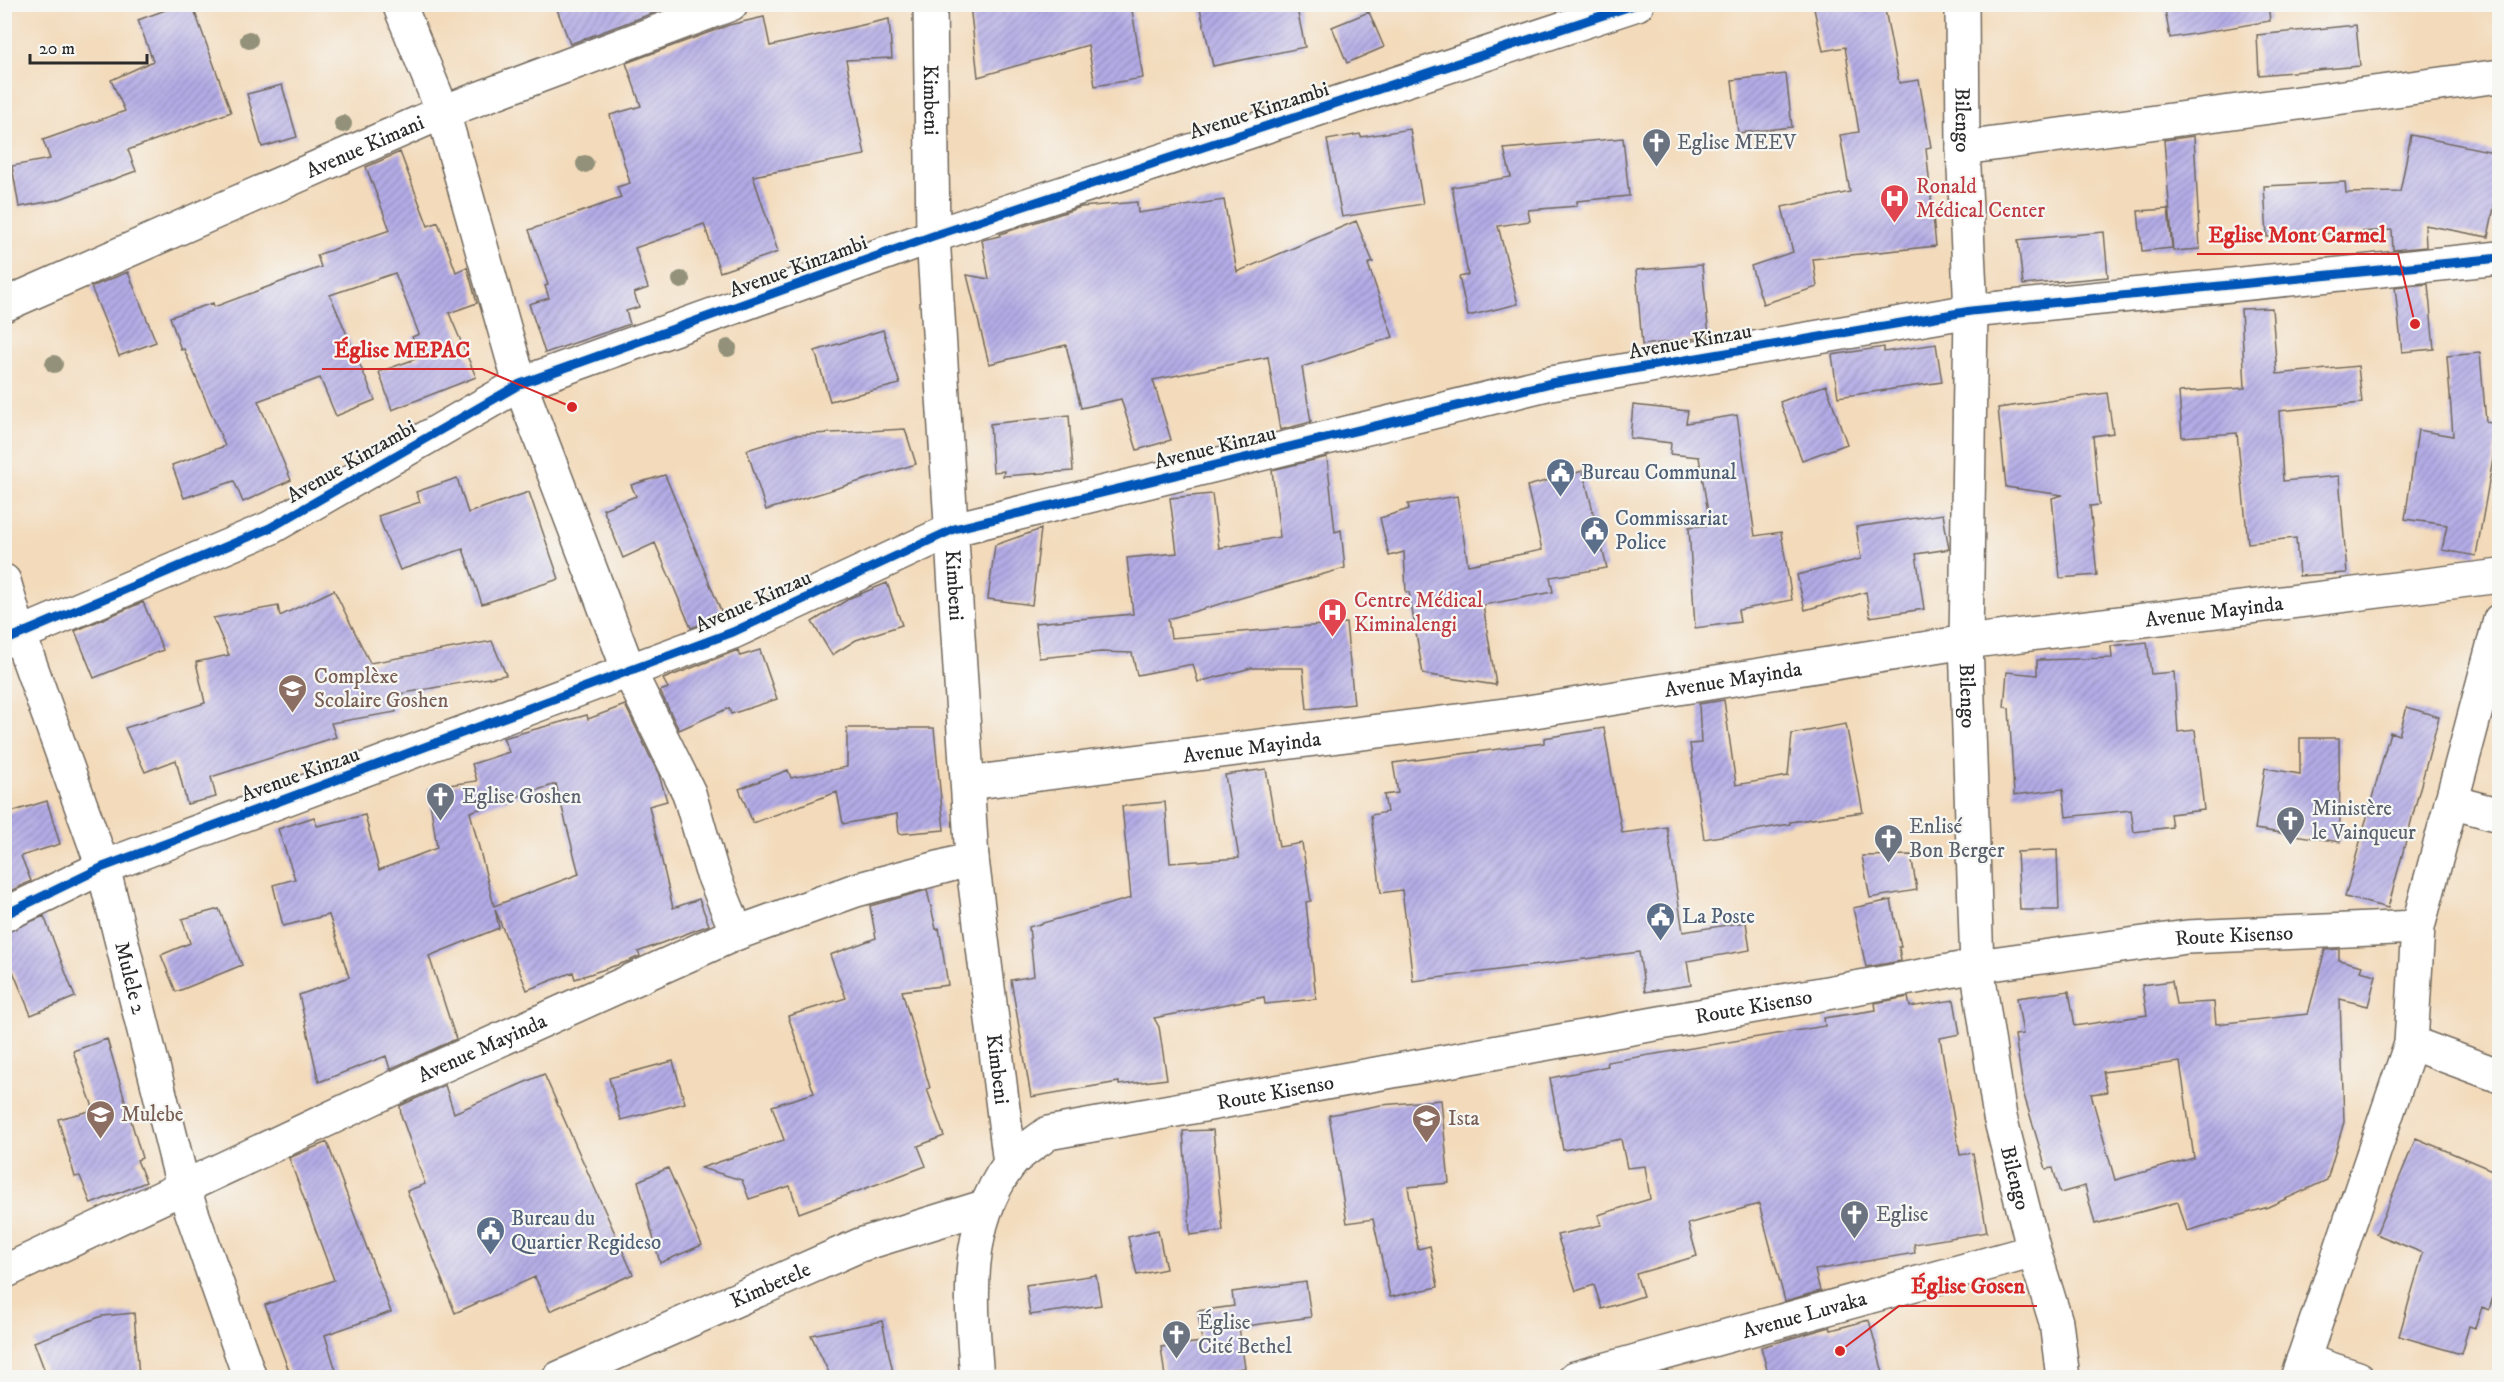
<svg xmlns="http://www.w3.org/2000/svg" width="2504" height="1382" viewBox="0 0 2504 1382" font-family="'IM FELL DW Pica',serif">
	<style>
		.building { fill: url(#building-hatch); fill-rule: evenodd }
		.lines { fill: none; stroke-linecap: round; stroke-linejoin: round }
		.minor-casing { stroke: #71685d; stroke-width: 36 }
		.minor { stroke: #fff; stroke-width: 33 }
		.cycleway-casing { stroke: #f6f6f2; stroke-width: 13 }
		.cycleway { stroke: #0057b8; stroke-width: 9 }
		.tree { fill: #939179 }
		.labels { text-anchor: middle; stroke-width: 4.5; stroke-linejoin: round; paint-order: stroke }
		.street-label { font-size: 21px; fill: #2b2b2b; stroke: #f6f6f2 }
		.worship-label { font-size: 21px; fill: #5b616d; stroke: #f6f6f2; text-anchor: start }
		.health-label { font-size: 21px; fill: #be3a42; stroke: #f6f6f2; text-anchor: start }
		.service-label { font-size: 21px; fill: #4e5e75; stroke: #f6f6f2; text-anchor: start }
		.education-label { font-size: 21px; fill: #785e54; stroke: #f6f6f2; text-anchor: start }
		.leader { fill: none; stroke: #d62828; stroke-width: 2 }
		.callout-dot { fill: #d62828; stroke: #f6f6f2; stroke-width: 2 }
		.callout-label { font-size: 22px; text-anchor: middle; font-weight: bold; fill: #d62828; stroke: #f6f6f2; stroke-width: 4.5; stroke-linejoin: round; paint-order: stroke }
	</style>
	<defs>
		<pattern id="building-hatch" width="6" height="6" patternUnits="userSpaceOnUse" patternTransform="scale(1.5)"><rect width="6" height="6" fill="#b4ace6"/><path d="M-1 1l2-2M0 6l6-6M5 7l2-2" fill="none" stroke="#938cbb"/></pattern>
	</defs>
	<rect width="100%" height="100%" fill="#f6f6f2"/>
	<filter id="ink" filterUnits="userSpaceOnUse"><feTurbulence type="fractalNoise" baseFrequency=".0167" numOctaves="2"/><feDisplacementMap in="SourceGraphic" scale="12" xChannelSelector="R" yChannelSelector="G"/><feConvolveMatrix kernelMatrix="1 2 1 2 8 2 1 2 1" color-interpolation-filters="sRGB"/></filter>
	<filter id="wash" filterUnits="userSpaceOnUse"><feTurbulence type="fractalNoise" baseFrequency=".008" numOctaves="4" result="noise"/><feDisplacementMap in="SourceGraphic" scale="24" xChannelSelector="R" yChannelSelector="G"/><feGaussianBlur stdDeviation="1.35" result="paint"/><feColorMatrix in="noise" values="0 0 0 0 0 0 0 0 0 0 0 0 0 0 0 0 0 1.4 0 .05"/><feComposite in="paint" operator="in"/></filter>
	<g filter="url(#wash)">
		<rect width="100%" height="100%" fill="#f3daba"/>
		<g id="blocks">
			<path class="building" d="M182,4H192L231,112L128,150L136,171L57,200L19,207L12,166L50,159L43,140L125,111L111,80L153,61L138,20Z
				M555,4H669V7L570,44Z
				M1131,4L1143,78L1095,86L1088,45L978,77L970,5Z
				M1199,4H1296L1305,47L1213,66Z
				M1813,4H1884L1899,83L1919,80L1931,147L1926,148L1936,246L1813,259L1817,287L1763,304L1751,266L1793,252L1782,207L1850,192L1840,135L1859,132L1845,47L1823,51Z
				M2164,4H2268L2270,21L2170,38Z
				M1369,12L1384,47L1347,63L1332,27Z
				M764,17L770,46L889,19L892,58L846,60L865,155L753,176L778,252L720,272L704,224L635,248L648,288L634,293L639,307L626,311L630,324L545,353L529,304L549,298L545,286L548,285L529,230L621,198L617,187L630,183L610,115L641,106L626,63L729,25Z
				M2356,25L2360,66L2259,75L2257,35Z
				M1786,74L1792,127L1738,133L1732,80Z
				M282,85L297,137L262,147L247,94Z
				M1410,129L1423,204L1342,217L1327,140L1360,134L1361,137Z
				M2411,135L2499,153V183L2488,237L2425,225L2426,247L2393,250L2392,230L2267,237L2264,186L2345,182L2346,193L2400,192Z
				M2194,136L2200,249L2173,251L2164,140Z
				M1623,138L1629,196L1577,201V206L1528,210L1530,221L1498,226L1518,304L1468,316L1459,277L1468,275L1452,187L1511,177L1504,149Z
				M400,152L428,226L438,222L456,272L467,267L477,303L449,313L476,377L392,410L379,372L421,357L412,337L419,334L395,273L330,295L375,400L336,416L320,378L258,401L291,480L243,502L234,481L184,498L172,465L225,446L184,349L181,350L170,317L213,303L214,307L321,267L317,255L390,230L366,167Z
				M1224,200L1237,272L1356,221L1373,262L1368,264L1393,337L1302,367L1311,422L1280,430L1268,357L1153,380L1171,440L1137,450L1121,399L1081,408L1066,345L989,364L967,275L989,279L982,240L1000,236V234L1081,207L1137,202L1138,213Z
				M2168,209L2172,248L2142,251L2138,211Z
				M2104,232L2108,277L2023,285L2018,240Z
				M1702,265L1709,337L1642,345L1636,270Z
				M128,272L156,342L119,356L91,287Z
				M2428,284L2434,349L2402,352L2395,287Z
				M2272,308L2277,374L2358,366L2362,403L2279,411L2283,481L2339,476L2347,573L2299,576L2296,538L2248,543L2237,433L2182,437L2179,392L2245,388L2241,309Z
				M883,330L900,384L830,401L815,351Z
				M1936,344L1942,382L1838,397L1832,355L1884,347V352Z
				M2480,353L2486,422L2499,425L2476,556L2442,550L2447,525L2405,519L2418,430L2453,436L2447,356Z
				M1826,385L1847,444L1802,460L1780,402Z
				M2107,393L2113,433L2093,436L2099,505L2090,506L2097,575L2060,578L2052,498L2063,495L2006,487L1998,408Z
				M1633,405L1688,411L1686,423L1737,415L1755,536L1781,532L1792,600L1738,610L1740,622L1695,628L1689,527L1710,525L1699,457L1670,454L1671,443L1630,438Z
				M1069,415L1073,471L1003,476L1004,471L993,472L990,424Z
				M905,429L916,464L766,510L747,450L795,435Z
				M1327,457L1335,532L1341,530L1345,568L1168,619L1171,638L1346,623L1354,704L1307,709L1303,668H1251L1198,682L1193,664L1137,675L1132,653L1101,652L1039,658L1035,623L1133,614L1127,558L1177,553L1170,498L1212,494L1219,548L1280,537L1272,470Z
				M1583,471L1607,568L1550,577L1553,592L1483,605L1496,685L1423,674L1409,592H1406L1404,552L1389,556L1380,518L1409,509L1408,504L1457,496L1468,565L1542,550L1527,486Z
				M665,475L723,616L691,628L655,543L623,558L603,509L636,496L631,485Z
				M457,478L468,513L529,492L559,579L482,604L463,549L400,570L378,516L420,502L416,492Z
				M1943,514L1949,549L1916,554L1924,609L1870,617L1866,592L1805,610L1797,575L1861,559L1856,527Z
				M1041,529L1032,605L988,599L995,545Z
				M887,583L902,625L856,640L832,655L812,622L850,598Z
				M334,590L370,663L492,641L506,675L393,695L396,712L331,723L336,737L211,777L216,797L187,804L176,760L145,772L125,728L205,703L196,662L229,655L213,618L278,606L280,616Z
				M143,602L163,650L94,678L75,631Z
				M2147,642L2151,674L2174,672L2178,732L2195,730L2204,810L2170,814L2172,827L2134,832L2131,810L2066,817L2063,789L2014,795L2009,708L2004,707L2007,672L2037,675V660L2112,658L2111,646Z
				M738,650L740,656L760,650L777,699L731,714L729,708L679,730L660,691L668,688L663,679Z
				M1724,700L1736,785L1788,776L1792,734L1846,724L1863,812L1790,822V824L1704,839L1690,744L1701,743L1699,704Z
				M625,705L659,775L667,801L649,806L673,908L699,899L709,925L638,952L640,956L629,961L575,979L573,972L527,990L495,909L499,928L429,956L456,1039L390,1069L386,1056L319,1082L299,995L349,977L329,915L283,926L273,885L295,879L278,829L314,817L317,826L365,815L379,870L437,848L428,788L477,781L472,764L509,752L503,738L587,715L588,719ZM556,784L579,874L494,906L470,812Z
				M2407,707L2439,717L2388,908L2345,897L2390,732L2399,735Z
				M847,728H934L944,830L899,834L897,814L843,824L837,792L753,823L739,789L788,770L791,778L847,767Z
				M1604,728L1622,833L1667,827L1683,932L1746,922L1750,950L1687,961L1691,985L1645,992L1639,952L1413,981L1402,890L1381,893L1371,815L1387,812L1384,795L1398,793L1393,763L1544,743V738Z
				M2300,738H2339L2340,842L2255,829L2265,768L2300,774Z
				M1266,769L1279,847L1302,843L1311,901L1306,902L1316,999L1265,1004L1264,997L1154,1018L1159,1027L1167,1079L1119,1085V1082L1031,1097L1011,980L1034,976L1029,927L1131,898L1122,806L1165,802L1170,863L1239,858L1225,775Z
				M47,801L60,844L21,856L31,881L4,894V814Z
				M2057,850L2059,910H2020L2017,852Z
				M1911,855L1917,890L1870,898L1862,856Z
				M927,890L936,929L939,928L948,985L902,991L930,1088L927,1089L944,1136L918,1146L926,1166L799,1213L790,1186L749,1199L742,1180L701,1168L784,1140L772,1106L814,1093L788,1016L846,998L830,955L876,938L870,906Z
				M1891,900L1901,947H1899L1901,961L1866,967L1853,908Z
				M219,909L242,965L176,992L161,955L190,943L182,919Z
				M44,916L75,997L31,1015L12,969L4,972V933Z
				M2339,949V960L2362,966L2360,971L2376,975L2368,1006L2340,999L2344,1122L2327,1180L2268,1207L2187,1231L2178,1202L2095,1224L2085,1186L2060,1193L2053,1168L2046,1169L2024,1095L2015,1035L2023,1034L2017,998L2069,991L2075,1026L2147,1015L2142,985L2172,981L2176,1004L2214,1002L2216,1024L2308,1014L2325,950ZM2180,1062L2194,1158L2115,1180L2091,1094L2107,1092L2103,1072Z
				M1908,997L1910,1007L1954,1000L1960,1034L1940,1038L1960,1155L1973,1153L1987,1232L1914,1244L1915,1253L1815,1270L1820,1291L1785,1301L1759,1204L1688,1224L1697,1256L1636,1274L1643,1296L1602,1309L1594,1285L1576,1291L1557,1235L1601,1225L1598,1215L1650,1199L1645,1166L1627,1168L1621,1139L1563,1150L1550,1078L1608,1066L1607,1062L1825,1026L1824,1018L1876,1010L1875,1003Z
				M107,1039L142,1158L137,1160L146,1182L91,1204L80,1176L75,1177L58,1119L94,1110L73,1051Z
				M673,1061L685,1103L621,1120L609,1078Z
				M544,1074L633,1274L550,1311L535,1277L455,1313L407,1191L425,1184L401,1115L400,1106L445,1085L454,1113Z
				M1441,1100L1449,1183L1408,1187L1418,1249L1430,1246L1438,1287L1390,1297L1373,1219L1347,1223L1329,1115L1381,1105Z
				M1213,1130L1223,1231L1190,1235L1183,1131Z
				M2416,1138L2499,1173V1277L2489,1310L2482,1307L2475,1328L2469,1326L2461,1354L2399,1336L2423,1253L2376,1234Z
				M327,1142L391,1312L325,1335L338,1377H291L265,1305L334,1280L289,1158Z
				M668,1168L702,1245L660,1263L638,1181Z
				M1158,1230L1166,1269L1137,1275L1128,1237Z
				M1096,1275L1101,1305L1030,1315L1026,1285Z
				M1306,1282L1311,1317L1239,1327L1245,1368L1165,1377L1161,1347L1202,1342L1198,1311L1234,1306L1232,1292Z
				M134,1313L139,1377H47L34,1342L102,1316Z
				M1869,1320L1884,1377H1769L1761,1347L1830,1327L1831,1330Z
				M882,1321L894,1377H831L811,1335Z"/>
		</g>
	</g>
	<g filter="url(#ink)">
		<use href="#blocks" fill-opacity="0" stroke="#71685d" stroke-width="1.5"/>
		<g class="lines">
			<defs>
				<g id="minor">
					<path d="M399,4L443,112L520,384L629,671L689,793L711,869L737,933"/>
					<path id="s1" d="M930,4L933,236L972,859L1010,1164"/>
					<path id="s2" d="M1962,4L1963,148L1971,311L1966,642L1977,966L2000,1117L2034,1251L2056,1322L2063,1378"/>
					<path d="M1963,148L2500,76"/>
					<path id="s3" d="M4,305L443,112L731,4"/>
					<path id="s4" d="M4,581L19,633L103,867L184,1190L250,1378"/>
					<path d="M4,641L270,528L520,384L933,236L1637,4"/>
					<path id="s5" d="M968,783L1528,712L1966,642L2500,576"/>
					<path d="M2451,802L2500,815"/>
					<path d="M4,915L103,867L733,632L954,529L1551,383L1971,311L2500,258"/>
					<path d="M2411,1043L2500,1076"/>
					<path id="s6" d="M4,1272L426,1073L737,933L856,890L972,859"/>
					<path d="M2303,1360L2358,1378"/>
					<path id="s7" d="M559,1378L860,1245L987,1206"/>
					<path id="s8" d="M977,1378C971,1305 963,1228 1009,1165C1018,1153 1036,1143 1048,1133L1977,966L2187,937L2418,927"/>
					<path id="s9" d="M1575,1378L2034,1251"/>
					<path d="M2297,1378L2411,1043L2418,927L2500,620"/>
				</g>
			</defs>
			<use href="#minor" class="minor-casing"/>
			<use href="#minor" class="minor"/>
			<defs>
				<path id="cycleway" d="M4,641L270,528L520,384L933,236L1637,4
					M4,915L103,867L733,632L954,529L1551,383L1971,311L2500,258"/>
			</defs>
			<use href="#cycleway" class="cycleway-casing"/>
			<use href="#cycleway" class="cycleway"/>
		</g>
		<g class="tree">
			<circle cx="249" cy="40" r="9"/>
			<circle cx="343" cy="124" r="9"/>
			<circle cx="585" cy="164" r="9"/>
			<circle cx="681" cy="280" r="9"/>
			<circle cx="728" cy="348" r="9"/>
			<circle cx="54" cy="364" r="9"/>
		</g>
	</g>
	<defs>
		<symbol id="church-pin" viewBox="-11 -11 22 30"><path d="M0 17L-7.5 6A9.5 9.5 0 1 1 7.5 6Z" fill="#6b7280" stroke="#f6f6f2"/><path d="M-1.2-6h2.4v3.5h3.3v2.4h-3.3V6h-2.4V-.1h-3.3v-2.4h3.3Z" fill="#fff"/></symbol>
		<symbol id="hospital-pin" viewBox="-11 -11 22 30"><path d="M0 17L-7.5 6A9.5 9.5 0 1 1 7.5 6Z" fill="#e0444e" stroke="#f6f6f2"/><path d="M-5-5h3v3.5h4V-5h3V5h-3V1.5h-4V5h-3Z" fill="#fff"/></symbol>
		<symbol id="civic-pin" viewBox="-11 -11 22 30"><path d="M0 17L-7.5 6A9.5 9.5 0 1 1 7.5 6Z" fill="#5c6f8a" stroke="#f6f6f2"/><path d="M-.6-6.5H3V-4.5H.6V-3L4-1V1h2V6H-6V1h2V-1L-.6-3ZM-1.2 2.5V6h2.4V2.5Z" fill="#fff"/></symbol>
		<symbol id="school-pin" viewBox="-11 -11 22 30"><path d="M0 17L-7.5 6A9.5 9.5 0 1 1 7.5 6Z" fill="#8d6e63" stroke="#f6f6f2"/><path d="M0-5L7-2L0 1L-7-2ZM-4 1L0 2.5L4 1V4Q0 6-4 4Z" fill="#fff"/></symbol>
		<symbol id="university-pin" viewBox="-11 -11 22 30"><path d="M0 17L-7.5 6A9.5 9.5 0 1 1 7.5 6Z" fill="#8d6e63" stroke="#f6f6f2"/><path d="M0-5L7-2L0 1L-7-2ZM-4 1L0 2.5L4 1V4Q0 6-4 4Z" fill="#fff"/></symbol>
	</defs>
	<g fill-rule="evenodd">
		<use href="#church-pin" x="1640" y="126" width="33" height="45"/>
		<use href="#hospital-pin" x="1878" y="182" width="33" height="45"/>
		<use href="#civic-pin" x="1544" y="456" width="33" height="45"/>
		<use href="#civic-pin" x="1578" y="514" width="33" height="45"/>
		<use href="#hospital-pin" x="1316" y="596" width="33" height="45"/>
		<use href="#school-pin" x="276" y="672" width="33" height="45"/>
		<use href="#church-pin" x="424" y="780" width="33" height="45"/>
		<use href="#church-pin" x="2274" y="804" width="33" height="45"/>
		<use href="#church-pin" x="1872" y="822" width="33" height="45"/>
		<use href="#civic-pin" x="1644" y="900" width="33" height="45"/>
		<use href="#school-pin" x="84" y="1098" width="33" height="45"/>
		<use href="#university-pin" x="1410" y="1102" width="33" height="45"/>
		<use href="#church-pin" x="1838" y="1198" width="33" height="45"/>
		<use href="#civic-pin" x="474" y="1214" width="33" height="45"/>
		<use href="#church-pin" x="1160" y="1318" width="33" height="45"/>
	</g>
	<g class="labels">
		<g class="street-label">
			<text dy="7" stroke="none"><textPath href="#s1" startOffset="96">Kimbeni</textPath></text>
			<text transform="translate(1259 110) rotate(-18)" y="7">Avenue Kinzambi</text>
			<text dy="7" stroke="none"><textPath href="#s2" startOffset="116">Bilengo</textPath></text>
			<text dy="7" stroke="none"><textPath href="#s3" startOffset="394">Avenue Kimani</textPath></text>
			<text transform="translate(798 266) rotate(-20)" y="7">Avenue Kinzambi</text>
			<text transform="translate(1690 341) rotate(-10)" y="7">Avenue Kinzau</text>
			<text transform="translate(1215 447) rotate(-14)" y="7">Avenue Kinzau</text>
			<text transform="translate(351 461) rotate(-30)" y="7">Avenue Kinzambi</text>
			<text dy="7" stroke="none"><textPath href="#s1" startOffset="582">Kimbeni</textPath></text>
			<text transform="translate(753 601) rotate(-24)" y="7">Avenue Kinzau</text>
			<text dy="7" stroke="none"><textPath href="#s5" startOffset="1258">Avenue Mayinda</textPath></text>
			<text dy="7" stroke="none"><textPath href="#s5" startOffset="772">Avenue Mayinda</textPath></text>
			<text dy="7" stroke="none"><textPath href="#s2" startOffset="692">Bilengo</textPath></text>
			<text dy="7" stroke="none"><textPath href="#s5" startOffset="286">Avenue Mayinda</textPath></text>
			<text transform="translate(300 774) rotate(-20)" y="7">Avenue Kinzau</text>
			<text dy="7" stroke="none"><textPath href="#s8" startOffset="1474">Route Kisenso</textPath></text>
			<text dy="7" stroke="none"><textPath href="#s4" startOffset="417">Mulele 2</textPath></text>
			<text dy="7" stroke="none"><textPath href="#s8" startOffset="988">Route Kisenso</textPath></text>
			<text dy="7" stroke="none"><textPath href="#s6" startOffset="528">Avenue Mayinda</textPath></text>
			<text dy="7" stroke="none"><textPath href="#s1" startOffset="1068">Kimbeni</textPath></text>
			<text dy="7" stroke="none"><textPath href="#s8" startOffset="502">Route Kisenso</textPath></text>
			<text dy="7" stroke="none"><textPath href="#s2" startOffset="1178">Bilengo</textPath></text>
			<text dy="7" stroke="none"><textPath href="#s7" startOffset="231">Kimbetele</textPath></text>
			<text dy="7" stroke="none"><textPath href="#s9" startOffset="238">Avenue Luvaka</textPath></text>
		</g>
		<g class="worship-label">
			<text x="1677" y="149">Eglise MEEV</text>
			<text x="462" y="803">Eglise Goshen</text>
			<text x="2312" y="815">Ministère<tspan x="2312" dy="24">le Vainqueur</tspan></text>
			<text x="1909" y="833">Enlisé<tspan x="1909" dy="24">Bon Berger</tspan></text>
			<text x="1876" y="1221">Eglise</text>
			<text x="1198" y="1329">Église<tspan x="1198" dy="24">Cité Bethel</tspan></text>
		</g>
		<g class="health-label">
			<text x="1916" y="193">Ronald<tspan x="1916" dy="24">Médical Center</tspan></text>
			<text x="1354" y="607">Centre Médical<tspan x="1354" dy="24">Kiminalengi</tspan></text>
		</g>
		<g class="service-label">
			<text x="1581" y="479">Bureau Communal</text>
			<text x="1615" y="525">Commissariat<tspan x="1615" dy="24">Police</tspan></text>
			<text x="1682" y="923">La Poste</text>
			<text x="511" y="1225">Bureau du<tspan x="511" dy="24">Quartier Regideso</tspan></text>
		</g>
		<g class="education-label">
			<text x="314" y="683">Complèxe<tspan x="314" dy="24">Scolaire Goshen</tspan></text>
			<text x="121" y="1121">Mulebe</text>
			<text x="1448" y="1125">Ista</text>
		</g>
	</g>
	<path class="leader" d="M2415 324L2398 254H2197M572 407L482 369H322M1840 1351L1899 1306H2037"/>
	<g class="callout-dot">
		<circle cx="2415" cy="324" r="6"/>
		<circle cx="572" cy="407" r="6"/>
		<circle cx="1840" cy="1351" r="6"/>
	</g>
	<g class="callout-label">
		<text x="2297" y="242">Eglise Mont Carmel</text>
		<text x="402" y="357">Église MEPAC</text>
		<text x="1968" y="1293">Église Gosen</text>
	</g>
	<rect width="2504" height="1382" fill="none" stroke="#f6f6f2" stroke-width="24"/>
	<path d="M30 54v9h117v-9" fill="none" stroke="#2b2b2b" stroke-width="3"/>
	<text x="39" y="54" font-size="18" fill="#2b2b2b" stroke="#f6f6f2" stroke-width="4.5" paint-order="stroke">20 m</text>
</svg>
